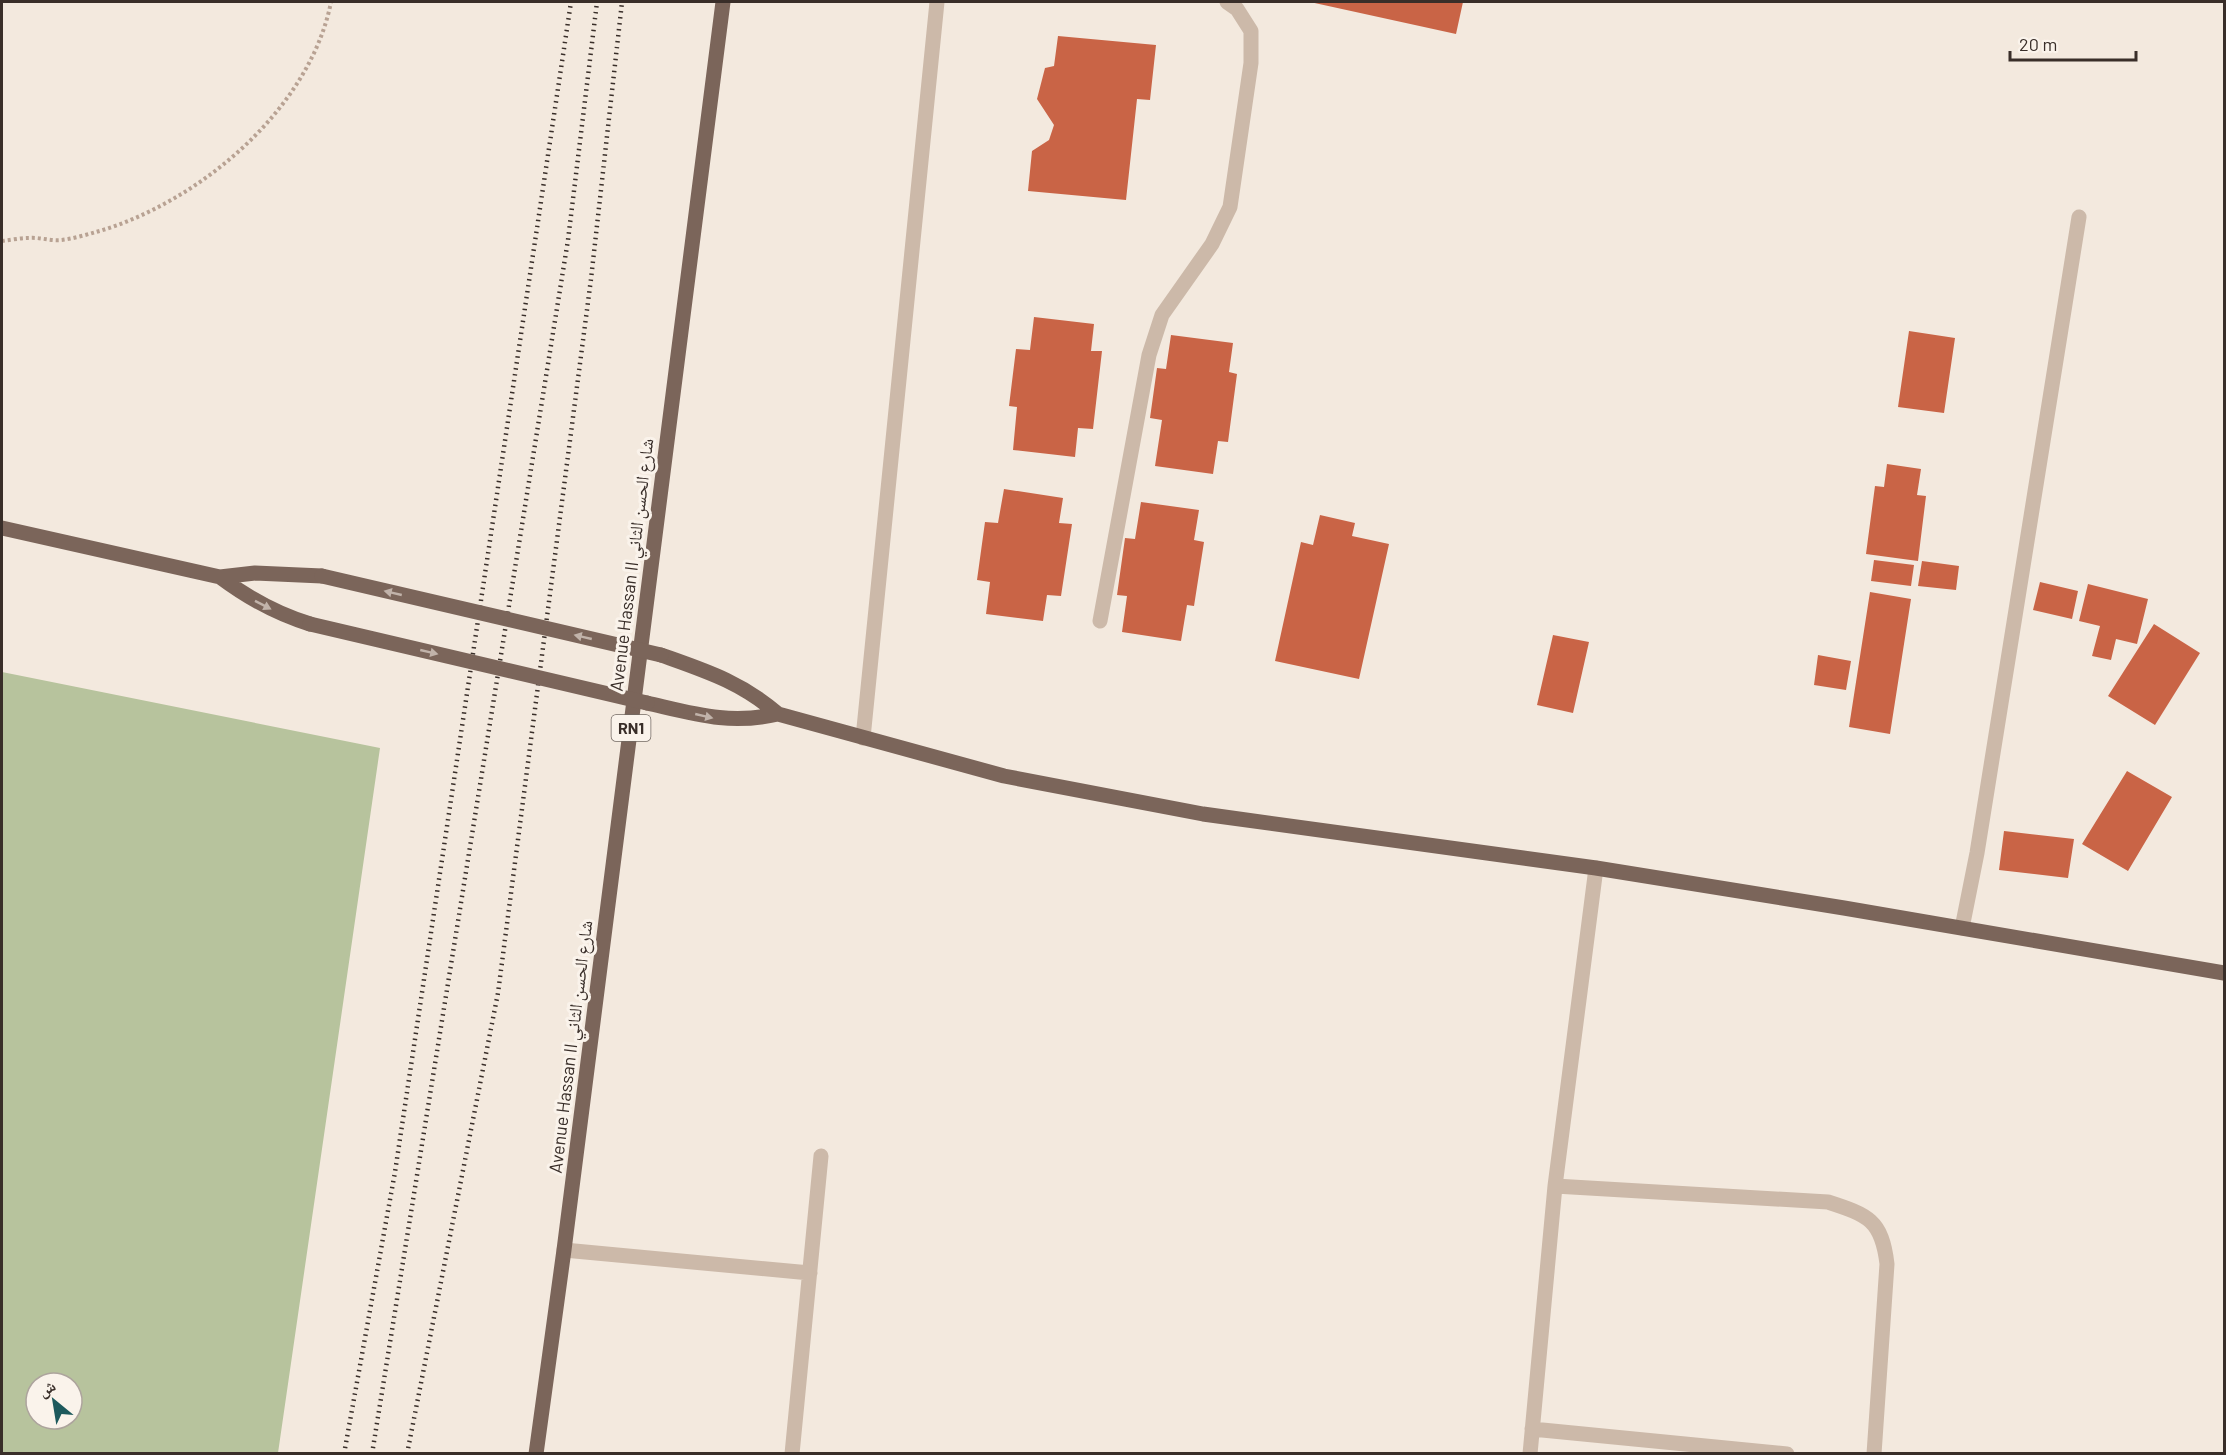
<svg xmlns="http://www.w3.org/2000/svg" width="2226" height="1455" viewBox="0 0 2226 1455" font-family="Barlow,'Noto Naskh Arabic',sans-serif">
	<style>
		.green { fill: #b7c39d; fill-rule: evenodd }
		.building { fill: #c96446 }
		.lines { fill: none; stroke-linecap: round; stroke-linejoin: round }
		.path { stroke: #b8a293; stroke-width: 4; stroke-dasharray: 3 3; stroke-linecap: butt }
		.minor { stroke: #ccb9a9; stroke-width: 15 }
		.major { stroke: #7b655a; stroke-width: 15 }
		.rail { stroke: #392e29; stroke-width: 4.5; stroke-dasharray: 1.5 4.5; stroke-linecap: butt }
		.major-bridge { stroke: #7b655a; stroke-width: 15 }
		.oneway { fill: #c1b3aa }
		.labels { text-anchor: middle; stroke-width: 6; stroke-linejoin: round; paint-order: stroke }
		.shield { fill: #faf3eb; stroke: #736963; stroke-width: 1.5 }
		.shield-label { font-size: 16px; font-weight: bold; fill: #392e29 }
		.street-label { font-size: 18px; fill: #392e29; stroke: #faf3eb }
	</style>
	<rect width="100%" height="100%" fill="#f3e9de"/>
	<path class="green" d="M2,672L380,748L278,1453H2ZM36,1383H72V1419H36Z"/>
	<path class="building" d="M1310,2H1463L1456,34Z
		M1058,36L1156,45L1150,100L1137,99L1126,200L1028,191L1032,151L1049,140L1054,125L1037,99L1045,68L1054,66Z
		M1034,317L1094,324L1091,351H1102L1093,429L1078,428L1075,457L1013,450L1017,407L1009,406L1016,349L1030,350Z
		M1909,331L1955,338L1944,413L1898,407Z
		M1171,335L1233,343L1229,372L1237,374L1228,442L1218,441L1213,474L1155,466L1162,420L1150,418L1157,368L1166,369Z
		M1887,464L1921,469L1917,495L1926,496L1918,561L1866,554L1875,486L1884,487Z
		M1004,489L1063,498L1059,523L1072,524L1061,596L1047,595L1043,621L986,614L990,582L977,580L985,522L998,523Z
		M1141,502L1199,510L1194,540L1204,542L1194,606L1187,605L1181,641L1122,632L1127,596L1117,595L1125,538L1135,539Z
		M1320,515L1355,523L1352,536L1389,544L1359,679L1275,661L1301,542L1313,545Z
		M1874,560L1914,565L1911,586L1871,581Z
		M1922,561L1959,566L1956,590L1918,586Z
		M2040,582L2078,591L2072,619L2033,610Z
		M2088,584L2148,599L2137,644L2116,639L2111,660L2092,656L2100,626L2079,621Z
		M1870,592L1911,599L1890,734L1849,727Z
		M2154,624L2200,653L2155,725L2108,696Z
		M1553,635L1589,642L1573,713L1537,705Z
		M1818,655L1851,661L1846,690L1814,685Z
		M2127,771L2172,797L2128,871L2082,844Z
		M2004,831L2074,839L2068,878L1999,870Z"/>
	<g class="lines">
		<path class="path" d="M2,241C10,240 20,238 29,238C39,237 50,241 61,240C72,239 85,235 96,232C199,203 310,109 331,2"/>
		<path class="minor" d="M1100,621L1149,355L1162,315L1212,244L1230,207L1251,63V31L1237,9L1227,2
			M863,738L937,2
			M1962,928L1977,853L2079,217
			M1555,1186L1828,1202C1868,1215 1882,1220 1887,1264L1874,1454
			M564,1250L810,1273
			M1532,1429L1787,1454
			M792,1454L821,1156
			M1530,1454L1555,1186L1596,868"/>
		<path class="major" d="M2,528L220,577L255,573L322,576
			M220,577C248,598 277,614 310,624
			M661,655C706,671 741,682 778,714L1004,776L1203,814L1596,868L1844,908L2224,973
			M647,703C695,714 729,725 778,714
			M536,1454L564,1250L723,2"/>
		<path class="rail" d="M344,1454L395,1172L571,2
			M372,1454L568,240L597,2
			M407,1454L498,993L591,279L622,2"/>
		<path class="major-bridge" d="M322,576L661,655
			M310,624L647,703"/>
	</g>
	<defs><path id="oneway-solid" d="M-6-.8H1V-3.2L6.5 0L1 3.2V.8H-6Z" transform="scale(1.5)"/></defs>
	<g class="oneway">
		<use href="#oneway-solid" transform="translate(393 593) rotate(-167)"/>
		<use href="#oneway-solid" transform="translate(263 605) rotate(27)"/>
		<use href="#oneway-solid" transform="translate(583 637) rotate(-167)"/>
		<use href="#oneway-solid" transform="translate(429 652) rotate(13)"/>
		<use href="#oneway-solid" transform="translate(704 716) rotate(13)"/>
	</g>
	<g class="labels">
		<rect class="shield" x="611.5" y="715" width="39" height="26" rx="4.5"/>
		<g class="shield-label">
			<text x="631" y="734">RN1</text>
		</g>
		<g class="street-label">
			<text transform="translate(632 565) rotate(-83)" y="6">Avenue Hassan II شارع الحسن الثاني</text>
			<text transform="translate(571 1047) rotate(-83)" y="6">Avenue Hassan II شارع الحسن الثاني</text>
		</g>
	</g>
	<rect width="2226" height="1455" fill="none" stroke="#392e29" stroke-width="6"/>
	<g transform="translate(54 1401) rotate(330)"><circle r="28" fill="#faf3eb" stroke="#ada49d" stroke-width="1.5"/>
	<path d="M0-4.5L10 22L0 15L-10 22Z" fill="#1d595c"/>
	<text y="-9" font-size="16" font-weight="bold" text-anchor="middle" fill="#392e29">ش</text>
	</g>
	<path d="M2010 51v9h126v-9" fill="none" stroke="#392e29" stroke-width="3"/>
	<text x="2019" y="51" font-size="18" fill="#392e29" stroke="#faf3eb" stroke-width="4.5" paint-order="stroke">20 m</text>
</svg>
